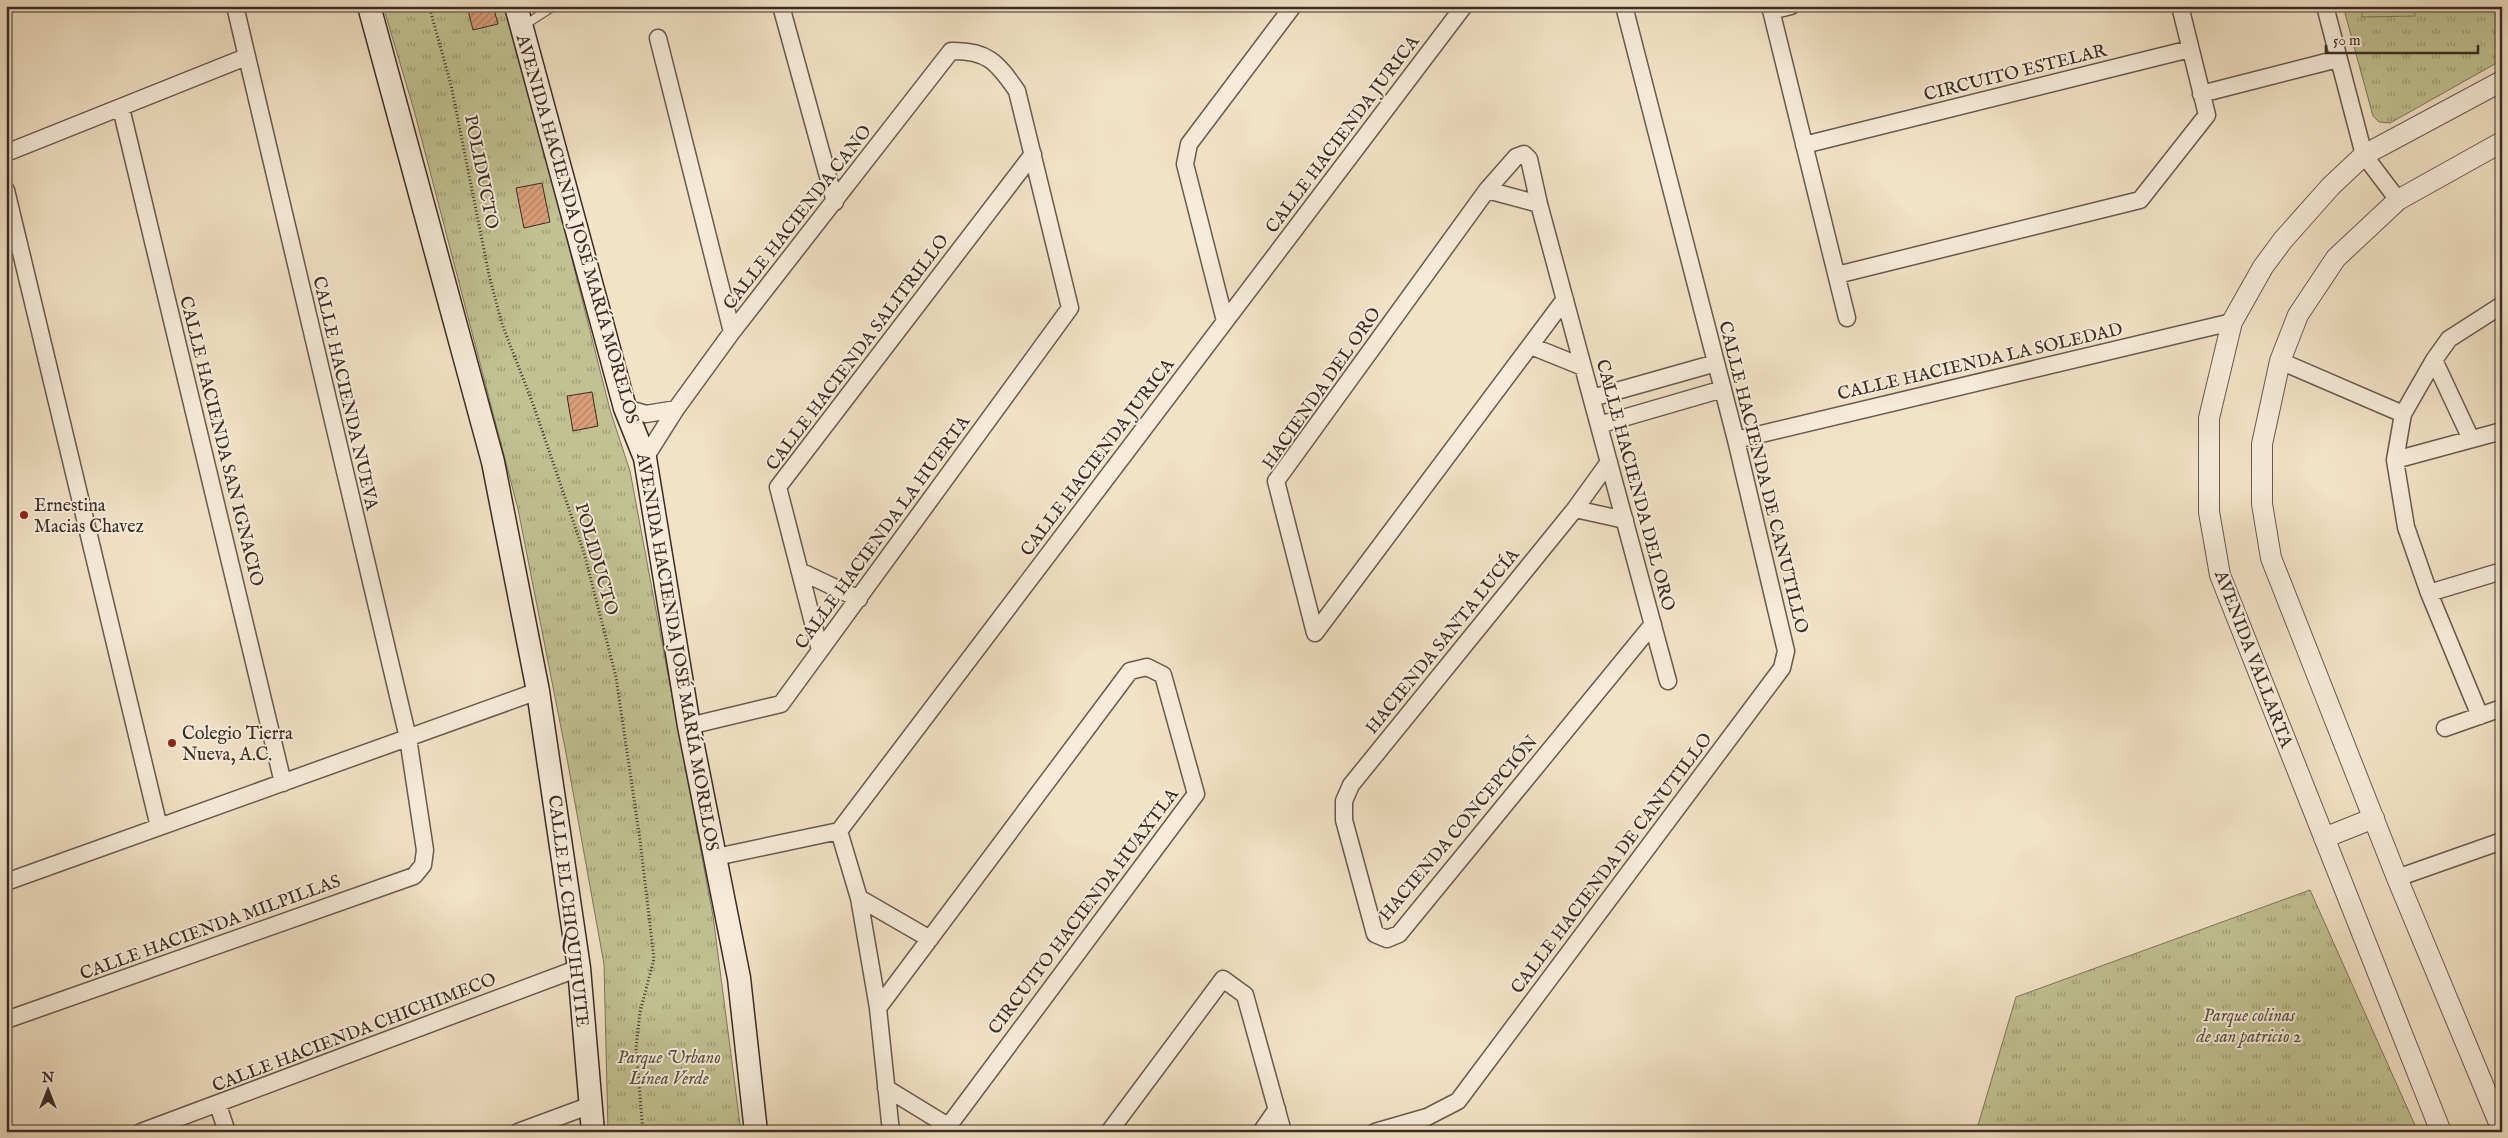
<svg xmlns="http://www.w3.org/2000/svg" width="2508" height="1138" viewBox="0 0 2508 1138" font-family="'IM FELL English',serif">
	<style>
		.grass { fill: url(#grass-tufts); stroke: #7d765c }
		.pitch { fill: #c1c191; stroke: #7d765c }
		.building { fill: url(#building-hatch); stroke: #392c27 }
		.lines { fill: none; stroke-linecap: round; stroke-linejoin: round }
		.service-casing { stroke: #675a4f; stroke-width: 10 }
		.minor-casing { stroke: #675a4f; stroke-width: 19 }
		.tertiary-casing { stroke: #675a4f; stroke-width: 22 }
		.secondary-casing { stroke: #392c27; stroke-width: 25 }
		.path { stroke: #392c27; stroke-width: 3; stroke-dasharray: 1 2.5; stroke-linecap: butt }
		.service { stroke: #f7ecda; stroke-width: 8 }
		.minor { stroke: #f7ecda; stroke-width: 16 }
		.tertiary { stroke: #f7ecda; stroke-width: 20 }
		.secondary { stroke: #f7ecda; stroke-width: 22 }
		.poi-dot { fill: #8f2418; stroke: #f7ecda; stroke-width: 2 }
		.labels { text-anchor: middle; stroke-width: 4; stroke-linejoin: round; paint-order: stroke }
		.street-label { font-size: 18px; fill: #392c27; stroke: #f7ecda }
		.poi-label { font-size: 18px; fill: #392c27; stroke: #f7ecda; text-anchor: start }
		.park-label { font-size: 18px; font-style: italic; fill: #5b5142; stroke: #f7ecda }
	</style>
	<defs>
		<pattern id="grass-tufts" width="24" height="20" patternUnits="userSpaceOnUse" patternTransform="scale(1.25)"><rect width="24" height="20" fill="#c1c191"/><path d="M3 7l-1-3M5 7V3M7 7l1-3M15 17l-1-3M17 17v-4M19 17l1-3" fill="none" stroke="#9e9d76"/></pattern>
		<pattern id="building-hatch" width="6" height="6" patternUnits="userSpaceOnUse" patternTransform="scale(1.25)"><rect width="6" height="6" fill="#da9e79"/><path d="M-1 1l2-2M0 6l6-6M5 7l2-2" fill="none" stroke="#b28163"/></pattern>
	</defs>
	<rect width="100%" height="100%" fill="#f2e2c6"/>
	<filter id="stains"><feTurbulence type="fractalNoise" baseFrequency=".004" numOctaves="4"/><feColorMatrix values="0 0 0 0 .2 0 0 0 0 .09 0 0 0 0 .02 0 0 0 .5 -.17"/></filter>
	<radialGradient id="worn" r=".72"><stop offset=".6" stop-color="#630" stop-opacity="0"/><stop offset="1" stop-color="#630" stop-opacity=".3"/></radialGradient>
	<path class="grass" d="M383,6H508L610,410L630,471L713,916L741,1132H608L604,964L566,753L518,509L414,110Z
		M2343,6H2502V60L2390,123L2379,122L2373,116Z
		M2310,890L2418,1132H1976L2016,997Z"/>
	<path class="pitch" d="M2362,6H2415V16L2362,17Z"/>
	<path class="building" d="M467,6H493L498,24L473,30Z
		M542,183L550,222L524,228L516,188Z
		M592,392L598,426L573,431L567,396Z"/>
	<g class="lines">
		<defs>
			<path id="service" d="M523,26L554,6"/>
			<path id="minor" d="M781,6L835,202
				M1770,6L1847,318
				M2325,6L2364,155L2398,200
				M1771,11L1791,6
				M658,38L732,332
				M2201,94L2338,59
				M121,108L283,783
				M1804,145L2190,49
				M6,153L246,57
				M6,190L159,827
				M1487,190L1539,204
				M1837,275L2140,200L2207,115L2180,6
				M1225,321L1185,164L1189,144L1293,6
				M1531,346L1583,367
				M2434,360L2471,439
				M2280,361L2403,414
				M1592,398L1716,363
				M625,408L646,414L676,409
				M1599,425L1723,389
				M1736,440L2232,322
				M645,458L676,409L732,332L951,51C987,50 997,62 1017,91L1070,308L781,704L689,726
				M2395,460L2502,431
				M1609,462L1575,509L1351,785L1344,801V820L1375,934L1387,939L1399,934L1653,624
				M1575,509L1625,520
				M800,571L859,599
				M2429,593L2502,571
				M1315,633L1276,481L1487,190L1516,157L1524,154L1529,159L1539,204L1668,681
				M1315,633L1565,299
				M820,650L778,487L1033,154
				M2480,716L2429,593L2406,527L2395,460L2403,414L2434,360L2449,339L2502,305
				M2445,728L2502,708
				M839,831L859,898L878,1008L891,1132
				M716,857L839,831L1464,6
				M2397,878L2502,841
				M6,882L538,691
				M859,898L930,939
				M878,1008L1130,671L1147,667L1163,675L1196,794L944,1132
				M6,1020L414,876L423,865L425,850L408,738L235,6
				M886,1088L948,1126
				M218,1105L227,1132
				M141,1132L579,968
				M518,1132L591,1105
				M1109,1132L1223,979L1245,995L1283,1132
				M1261,1132L1277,1109
				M1375,1132L1427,1117L1458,1101L1782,668L1786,651L1736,440L1624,6"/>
			<path id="tertiary" d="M2502,142L2398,200L2336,258L2298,315L2280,361L2262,444V504L2271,558L2397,878L2502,1130
				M2324,838L2374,818
				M2441,1132L2220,575L2209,512V418L2232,322L2263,267L2283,240L2331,186L2364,155L2502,81"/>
			<path id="secondary" d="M369,6L493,462L538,691L579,968L593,1132
				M516,6L625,408L645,458L689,726L739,978L756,1132"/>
		</defs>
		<use href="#service" class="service-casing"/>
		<use href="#minor" class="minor-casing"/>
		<use href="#tertiary" class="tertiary-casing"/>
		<use href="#secondary" class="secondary-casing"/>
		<path class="path" d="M429,6L451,85L489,275L502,324L533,404L584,553L616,677L640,840L654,959L640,1012L636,1048L643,1132"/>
		<use href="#service" class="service"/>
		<use href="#minor" class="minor"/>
		<use href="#tertiary" class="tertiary"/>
		<use href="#secondary" class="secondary"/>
	</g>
	<g class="poi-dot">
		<circle cx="24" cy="515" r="5"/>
		<circle cx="172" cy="743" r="5"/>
	</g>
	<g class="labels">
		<g class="street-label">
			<text transform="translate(2015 72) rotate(-14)" y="6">CIRCUITO ESTELAR</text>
			<text transform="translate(1342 134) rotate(-53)" y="6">CALLE HACIENDA JURICA</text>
			<text transform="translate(482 172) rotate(79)" y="6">POLIDUCTO</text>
			<text transform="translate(797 217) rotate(-52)" y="6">CALLE HACIENDA CANO</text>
			<text transform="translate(578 229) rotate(74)" y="6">AVENIDA HACIENDA JOSÉ MARÍA MORELOS</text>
			<text transform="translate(857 352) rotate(-53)" y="6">CALLE HACIENDA SALITRILLO</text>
			<text transform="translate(1980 361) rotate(-13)" y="6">CALLE HACIENDA LA SOLEDAD</text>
			<text transform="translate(1321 388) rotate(-55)" y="6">HACIENDA DEL ORO</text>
			<text transform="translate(346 393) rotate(77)" y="6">CALLE HACIENDA NUEVA</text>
			<text transform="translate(222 441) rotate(76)" y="6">CALLE HACIENDA SAN IGNACIO</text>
			<text transform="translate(1097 457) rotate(-53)" y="6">CALLE HACIENDA JURICA</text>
			<text transform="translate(1764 477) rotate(76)" y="6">CALLE HACIENDA DE CANUTILLO</text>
			<text transform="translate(1636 485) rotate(75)" y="6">CALLE HACIENDA DEL ORO</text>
			<text transform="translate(882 532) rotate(-54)" y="6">CALLE HACIENDA LA HUERTA</text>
			<text transform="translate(597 559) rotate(74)" y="6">POLIDUCTO</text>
			<text transform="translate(1442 641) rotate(-51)" y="6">HACIENDA SANTA LUCÍA</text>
			<text transform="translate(678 652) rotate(80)" y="6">AVENIDA HACIENDA JOSÉ MARÍA MORELOS</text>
			<text transform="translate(2254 659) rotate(69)" y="6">AVENIDA VALLARTA</text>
			<text transform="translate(1458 828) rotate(-50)" y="6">HACIENDA CONCEPCIÓN</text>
			<text transform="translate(1611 863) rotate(-53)" y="6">CALLE HACIENDA DE CANUTILLO</text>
			<text transform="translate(569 911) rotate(83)" y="6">CALLE EL CHIQUIHUITE</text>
			<text transform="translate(1083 911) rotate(-53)" y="6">CIRCUITO HACIENDA HUAXTLA</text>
			<text transform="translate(210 927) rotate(-20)" y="6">CALLE HACIENDA MILPILLAS</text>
			<text transform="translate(354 1032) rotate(-21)" y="6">CALLE HACIENDA CHICHIMECO</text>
		</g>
		<g class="poi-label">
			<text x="34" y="511">Ernestina<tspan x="34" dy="21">Macias Chavez</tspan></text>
			<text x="182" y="739">Colegio Tierra<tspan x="182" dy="21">Nueva, A.C.</tspan></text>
		</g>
		<g class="park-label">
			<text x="2249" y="1021">Parque colinas<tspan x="2249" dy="21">de san patricio 2</tspan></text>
			<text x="669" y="1063">Parque Urbano<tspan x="669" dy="21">Línea Verde</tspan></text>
		</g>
	</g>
	<rect width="2508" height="1138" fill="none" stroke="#f2e2c6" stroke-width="25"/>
	<rect x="8" y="8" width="2493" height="1123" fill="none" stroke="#392c27" stroke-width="2.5"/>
	<rect x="12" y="12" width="2483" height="1113" fill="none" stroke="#392c27"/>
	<g transform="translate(48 1090)" stroke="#f7ecda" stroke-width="4" paint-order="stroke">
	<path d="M0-4L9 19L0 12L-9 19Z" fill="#392c27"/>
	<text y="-8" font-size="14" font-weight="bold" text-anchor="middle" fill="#392c27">N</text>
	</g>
	<path d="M2326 45v8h152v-8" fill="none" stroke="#392c27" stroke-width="2.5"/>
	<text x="2333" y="45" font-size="15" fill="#392c27" stroke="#f7ecda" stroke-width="4" paint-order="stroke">50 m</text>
	<rect width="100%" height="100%" filter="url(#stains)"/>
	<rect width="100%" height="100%" fill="url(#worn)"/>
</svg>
